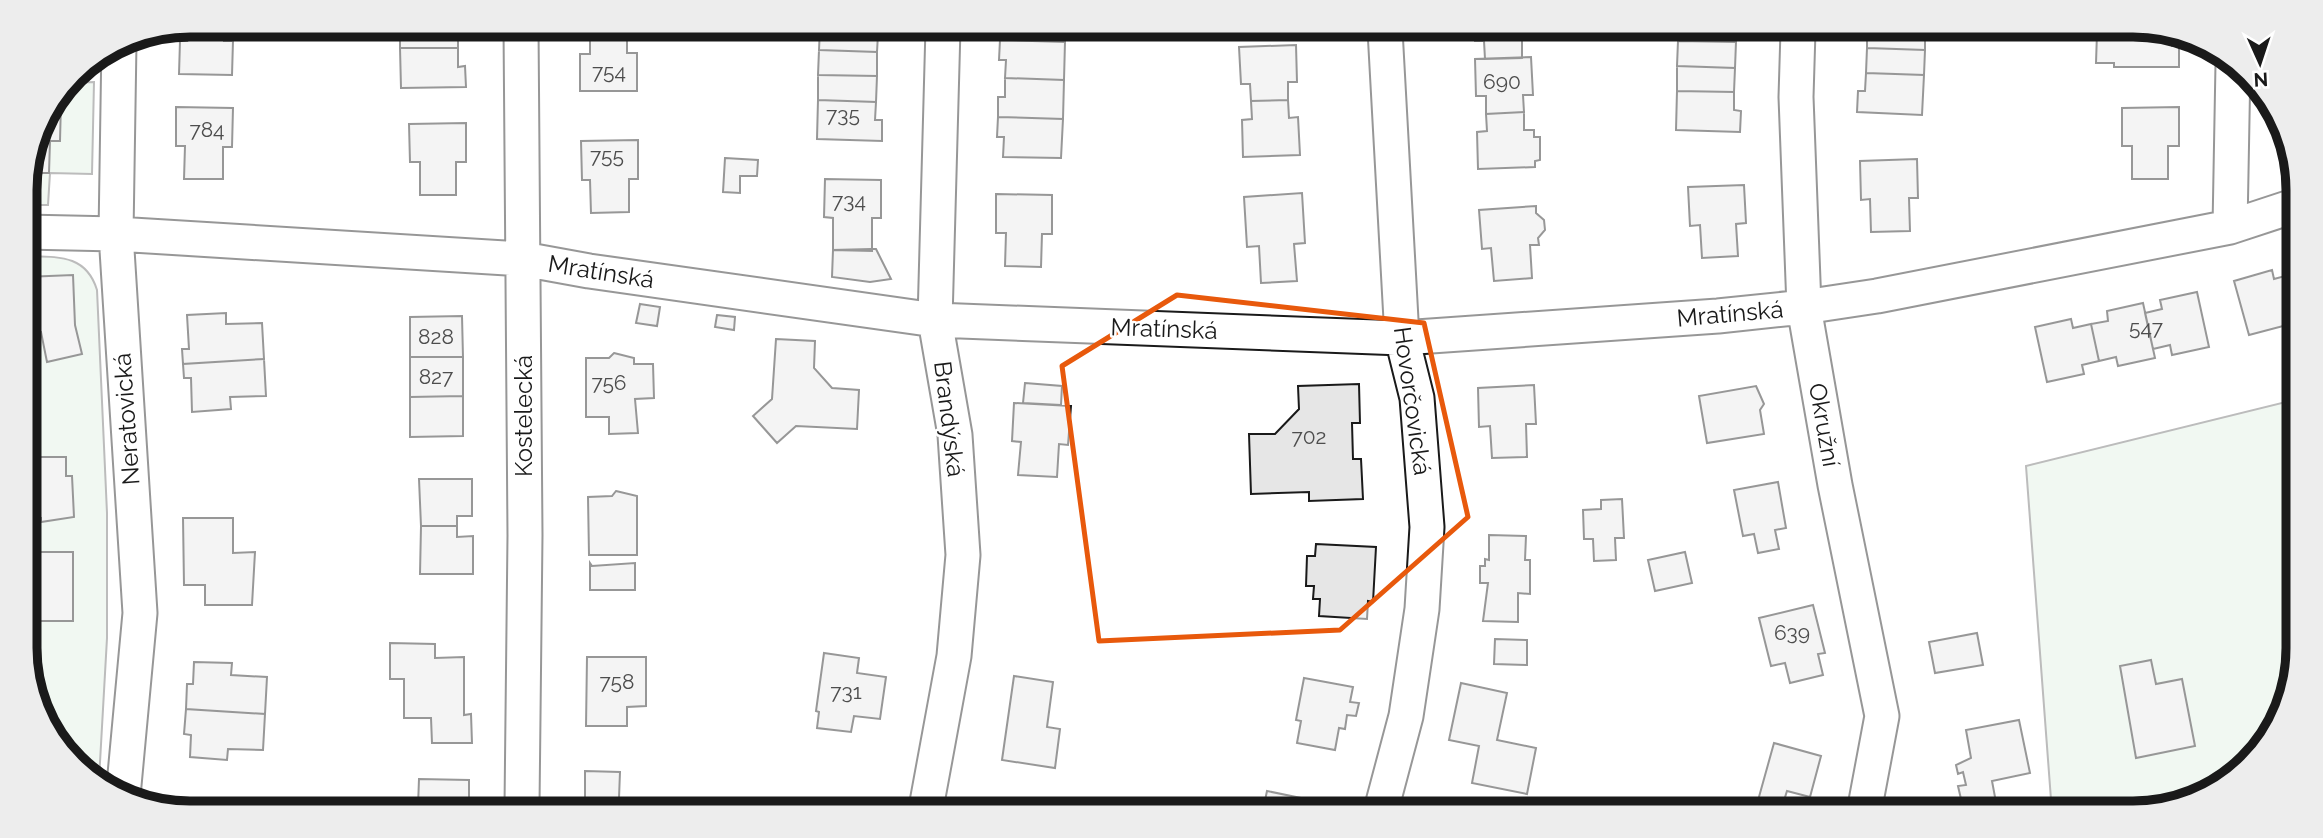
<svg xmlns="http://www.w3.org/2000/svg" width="2323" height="838" viewBox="0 0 2323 838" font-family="Raleway,sans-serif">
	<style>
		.green { fill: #e0efe3; stroke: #6a6a6a; stroke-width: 2 }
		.building { fill: #e6e6e6; stroke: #1a1a1a; stroke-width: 2 }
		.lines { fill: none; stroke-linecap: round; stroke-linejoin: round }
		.minor-casing { stroke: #1a1a1a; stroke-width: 37 }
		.minor { stroke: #fff; stroke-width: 33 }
		.marked { fill: none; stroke: #e8590c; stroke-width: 5; stroke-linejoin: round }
		.labels { text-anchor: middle; stroke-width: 5; stroke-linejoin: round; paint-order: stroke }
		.number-label { font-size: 21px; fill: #4d4d4d }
		.street-label { font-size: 24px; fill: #1a1a1a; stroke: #fff }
		.rim { fill: none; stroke: #1a1a1a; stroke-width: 9 }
	</style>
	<rect width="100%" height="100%" fill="#fff"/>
	<path class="green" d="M94,82L92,174L50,173L48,205H25V178L41,117L67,83Z
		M25,256C57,257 86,254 97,290L107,513V638L99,780L65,756L28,680Z
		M2294,400L2290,701L2234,779L2144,813H2052L2026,466Z"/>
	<path class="building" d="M187,25H225L224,41H233L232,75L179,74L180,41H187Z
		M400,25L458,26V48H400Z
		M590,26H627V36H590Z
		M820,27L885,28V34H878L877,52L819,50Z
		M1000,28H1065V42L1000,40Z
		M1474,30H1531V40H1522V58L1485,59L1484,41H1475Z
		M1678,31H1736V42L1678,41Z
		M1867,32H1925V50L1867,48Z
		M2097,33H2172V46H2179V67H2114V63H2096Z
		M590,36H627V53H637V91H580V54H590Z
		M1000,40L1065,42L1064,80L1005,78L1006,60H999Z
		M1678,41L1736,42L1735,68L1677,66Z
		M1296,45L1297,82H1288V100L1251,101L1250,84H1241L1239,47Z
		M400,48H458V67L465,66L466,87L401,88Z
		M1867,48L1925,50L1924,75L1866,73Z
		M819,50L877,52V76L818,75Z
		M1531,57L1533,95H1523L1524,112L1486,114V96H1476L1475,59Z
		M1677,66L1735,68L1734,92L1677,91Z
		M1866,73L1924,75L1922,115L1857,112L1858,91H1865Z
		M818,75L877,76L876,102L818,100Z
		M1005,78L1064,80L1063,119L998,117V97H1005Z
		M1677,91L1734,92V110L1741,111L1740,132L1676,130Z
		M818,100L876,102L875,120H882V141L817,139Z
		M1288,100L1289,118L1298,117L1300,155L1243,157L1242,120L1252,119L1251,101Z
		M53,102H61L60,141H50L49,173H26L41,117Z
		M176,107L233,108L232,147H223V179H184L185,146H176Z
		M2179,107V146H2168V179H2132V146H2122V108Z
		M1524,112V130H1534V137H1540V160L1535,161V167L1478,169L1477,132L1487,131L1486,114Z
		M998,117L1063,119L1061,158L1003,157L1004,137H997Z
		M466,123V162H456V195H420V162H410L409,124Z
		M638,140V179H629V212L591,213L590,180H582L581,141Z
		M725,158L758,160L757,176H740V193L723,192Z
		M1917,159L1918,198H1909L1910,231L1871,232L1870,199L1861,200L1860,161Z
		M825,179L881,180V218H872V251L833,250V218L824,217Z
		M1744,185L1746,223L1736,224L1738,256L1702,258L1700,225L1690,226L1688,187Z
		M1302,193L1305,243L1294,244L1297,281L1261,283L1259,246L1247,247L1244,197Z
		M996,194L1052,195V234H1042L1041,267L1005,266L1006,233H996Z
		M1536,206V213L1544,220L1545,230L1538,238L1539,245H1530L1532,278L1494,281L1491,248L1482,249L1479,210Z
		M871,249H876L891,279L870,282L832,277L833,250Z
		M2272,270L2274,279L2296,273L2295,313L2284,316L2287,325L2249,335L2234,281Z
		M73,275L75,325L82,354L47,362L41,332L26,333L25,277Z
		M2197,292L2209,347L2172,355L2170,345L2153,349L2145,313L2162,309L2160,300Z
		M2143,303L2155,358L2118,366L2116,357L2099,361L2091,324L2108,321L2107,311Z
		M640,304L660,307L657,326L636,323Z
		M226,313V324L262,323L264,359L183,364L182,349H189L187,315Z
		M717,315L735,317L734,330L715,327Z
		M462,316L463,357H410V317Z
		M2071,319L2073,328L2091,324L2099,361L2082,365L2084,374L2047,382L2035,327Z
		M776,339L815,341L814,368L832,388L859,390L857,429L796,426L777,443L753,416L772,399Z
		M614,353L634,358V364H653L654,398L635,399L638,433L609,434V417H586V358H609Z
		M410,357H463V396L410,397Z
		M264,359L266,396L230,397L231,409L192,412L191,378H184L183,364Z
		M1025,383L1062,386L1061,405L1023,403Z
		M1359,384L1360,423H1352L1353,459H1361L1363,499L1309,501V492L1251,494L1249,434H1275L1299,409L1298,386Z
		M1534,385L1536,424H1526L1527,457L1492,458L1490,426L1479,427L1478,388Z
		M1756,386L1764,404L1760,410L1764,434L1707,443L1699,396Z
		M463,396V436L410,437V397Z
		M1014,403L1071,406L1068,445L1059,444L1057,477L1018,475L1021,442L1012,441Z
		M33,457H66V476H72L74,517L41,522V518H28L27,478L33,477Z
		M419,479H472V516H457V526H421Z
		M1778,482L1786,528L1775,530L1779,549L1758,553L1754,534L1743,536L1734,490Z
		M616,491L637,496V555H589L588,497L612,496Z
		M1622,499L1624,538H1615L1616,560L1594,561L1593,539H1584L1583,510L1601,509V500Z
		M183,518H233V553L255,552L252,605H205V585H184Z
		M421,526H457V537L473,536V574H420Z
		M1489,535L1526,536L1525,560H1530V594L1518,593V622L1483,621L1488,583H1480V566H1485V559L1489,560Z
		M1316,544L1376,547L1373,602L1368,601L1367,619L1319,616L1320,599H1313L1314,586H1306L1307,556H1315Z
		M27,552H73V621H27Z
		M1685,552L1692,583L1655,591L1648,560Z
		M590,563L592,566L635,563V590H590Z
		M1813,605L1825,653L1818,654L1823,675L1790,683L1785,663L1771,666L1759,618Z
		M1977,633L1983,665L1935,673L1929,642Z
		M1495,639L1527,640V665L1494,664Z
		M390,643L435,644V658L464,657V715L471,714L472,743H432L431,718H404V679H390Z
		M824,653L859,658L857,673L886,677L880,719L854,716L851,732L817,728L819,712L816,711Z
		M587,657H646V706L627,707V726H586Z
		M2151,660L2156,684L2182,679L2195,746L2136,758L2120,666Z
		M194,662L232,663L231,675L267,677L265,714L186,709L187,684H193Z
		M1014,676L1053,682L1047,727L1060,729L1055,768L1002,760Z
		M1304,678L1353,687L1350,702L1359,703L1356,716L1347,715L1345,729L1339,728L1335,750L1297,743L1301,721L1296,720Z
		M1461,683L1507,693L1497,740L1536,748L1527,794L1472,783L1479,746L1449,740Z
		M186,709L265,714L263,750L228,749L227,760L190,757L191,735L184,734Z
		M2019,720L2030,773L1992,781L1998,813L1964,812L1958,786L1966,785L1963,772L1958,774L1956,765L1971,758L1966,730Z
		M1774,743L1821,756L1810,797L1787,791L1781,810L1757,804Z
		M585,771L620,772L619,798H634V807H585Z
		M419,779L469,780V805L418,806Z
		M1267,791L1306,799L1303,810H1263Z"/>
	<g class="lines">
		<defs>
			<path id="minor" d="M521,26L525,535L522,806
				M1798,31L1796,97L1804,307L1835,485L1882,716L1864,812
				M119,42L116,234L140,613L123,796
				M2230,227L2233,64
				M25,232L116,234L523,259L589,271L935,320L1402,338L1718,316L1804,307L1877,296L2230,227L2297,205
				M926,808L954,656L963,555L955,435L935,320L943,28
				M1381,810L1406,716L1422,609L1427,527L1417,398L1402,338L1385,30"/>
		</defs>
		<use href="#minor" class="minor-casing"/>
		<use href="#minor" class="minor"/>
	</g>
	<path d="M0 0H2323V838H0ZM1177,295L1424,323L1468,517L1340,630L1099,641L1062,366Z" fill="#fff" fill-opacity=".55" fill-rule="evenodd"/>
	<path class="marked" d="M1177,295L1424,323L1468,517L1340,630L1099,641L1062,366Z"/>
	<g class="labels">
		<g class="number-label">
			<text x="609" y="79">754</text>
			<text x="1502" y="89">690</text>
			<text x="843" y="122">735</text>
			<text x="207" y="137">784</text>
			<text x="607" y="163">755</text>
			<text x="849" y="208">734</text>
			<text x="2146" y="335">547</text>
			<text x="436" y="344">828</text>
			<text x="436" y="384">827</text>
			<text x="609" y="390">756</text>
			<text x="1309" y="444">702</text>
			<text x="1792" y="640">639</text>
			<text x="617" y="689">758</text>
			<text x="846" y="699">731</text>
		</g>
		<g class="street-label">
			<text transform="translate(601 272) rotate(9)" y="8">Mratínská</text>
			<text transform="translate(1730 314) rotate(-5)" y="8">Mratínská</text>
			<text transform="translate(1164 329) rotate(2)" y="8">Mratínská</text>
			<text transform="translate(1412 401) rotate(82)" y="8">Hovorčovická</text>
			<text transform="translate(524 416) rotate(-90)" y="8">Kostelecká</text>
			<text transform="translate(127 419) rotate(-94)" y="8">Neratovická</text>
			<text transform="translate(949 419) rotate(83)" y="8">Brandýská</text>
			<text transform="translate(1824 425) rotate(80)" y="8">Okružní</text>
		</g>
	</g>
	<path d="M0 0H2323V838H0ZM190 37H2133A153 153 0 0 1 2286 190V648A153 153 0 0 1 2133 801H190A153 153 0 0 1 37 648V190A153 153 0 0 1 190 37Z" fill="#ededed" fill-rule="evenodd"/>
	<path class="rim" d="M190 37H2133A153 153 0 0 1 2286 190V648A153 153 0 0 1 2133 801H190A153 153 0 0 1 37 648V190A153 153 0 0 1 190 37Z"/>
	<g transform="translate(2260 63) rotate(177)" stroke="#ffffff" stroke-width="5" paint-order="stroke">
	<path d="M0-5L12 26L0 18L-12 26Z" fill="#1a1a1a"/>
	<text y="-10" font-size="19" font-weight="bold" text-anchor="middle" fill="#1a1a1a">N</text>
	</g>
</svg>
